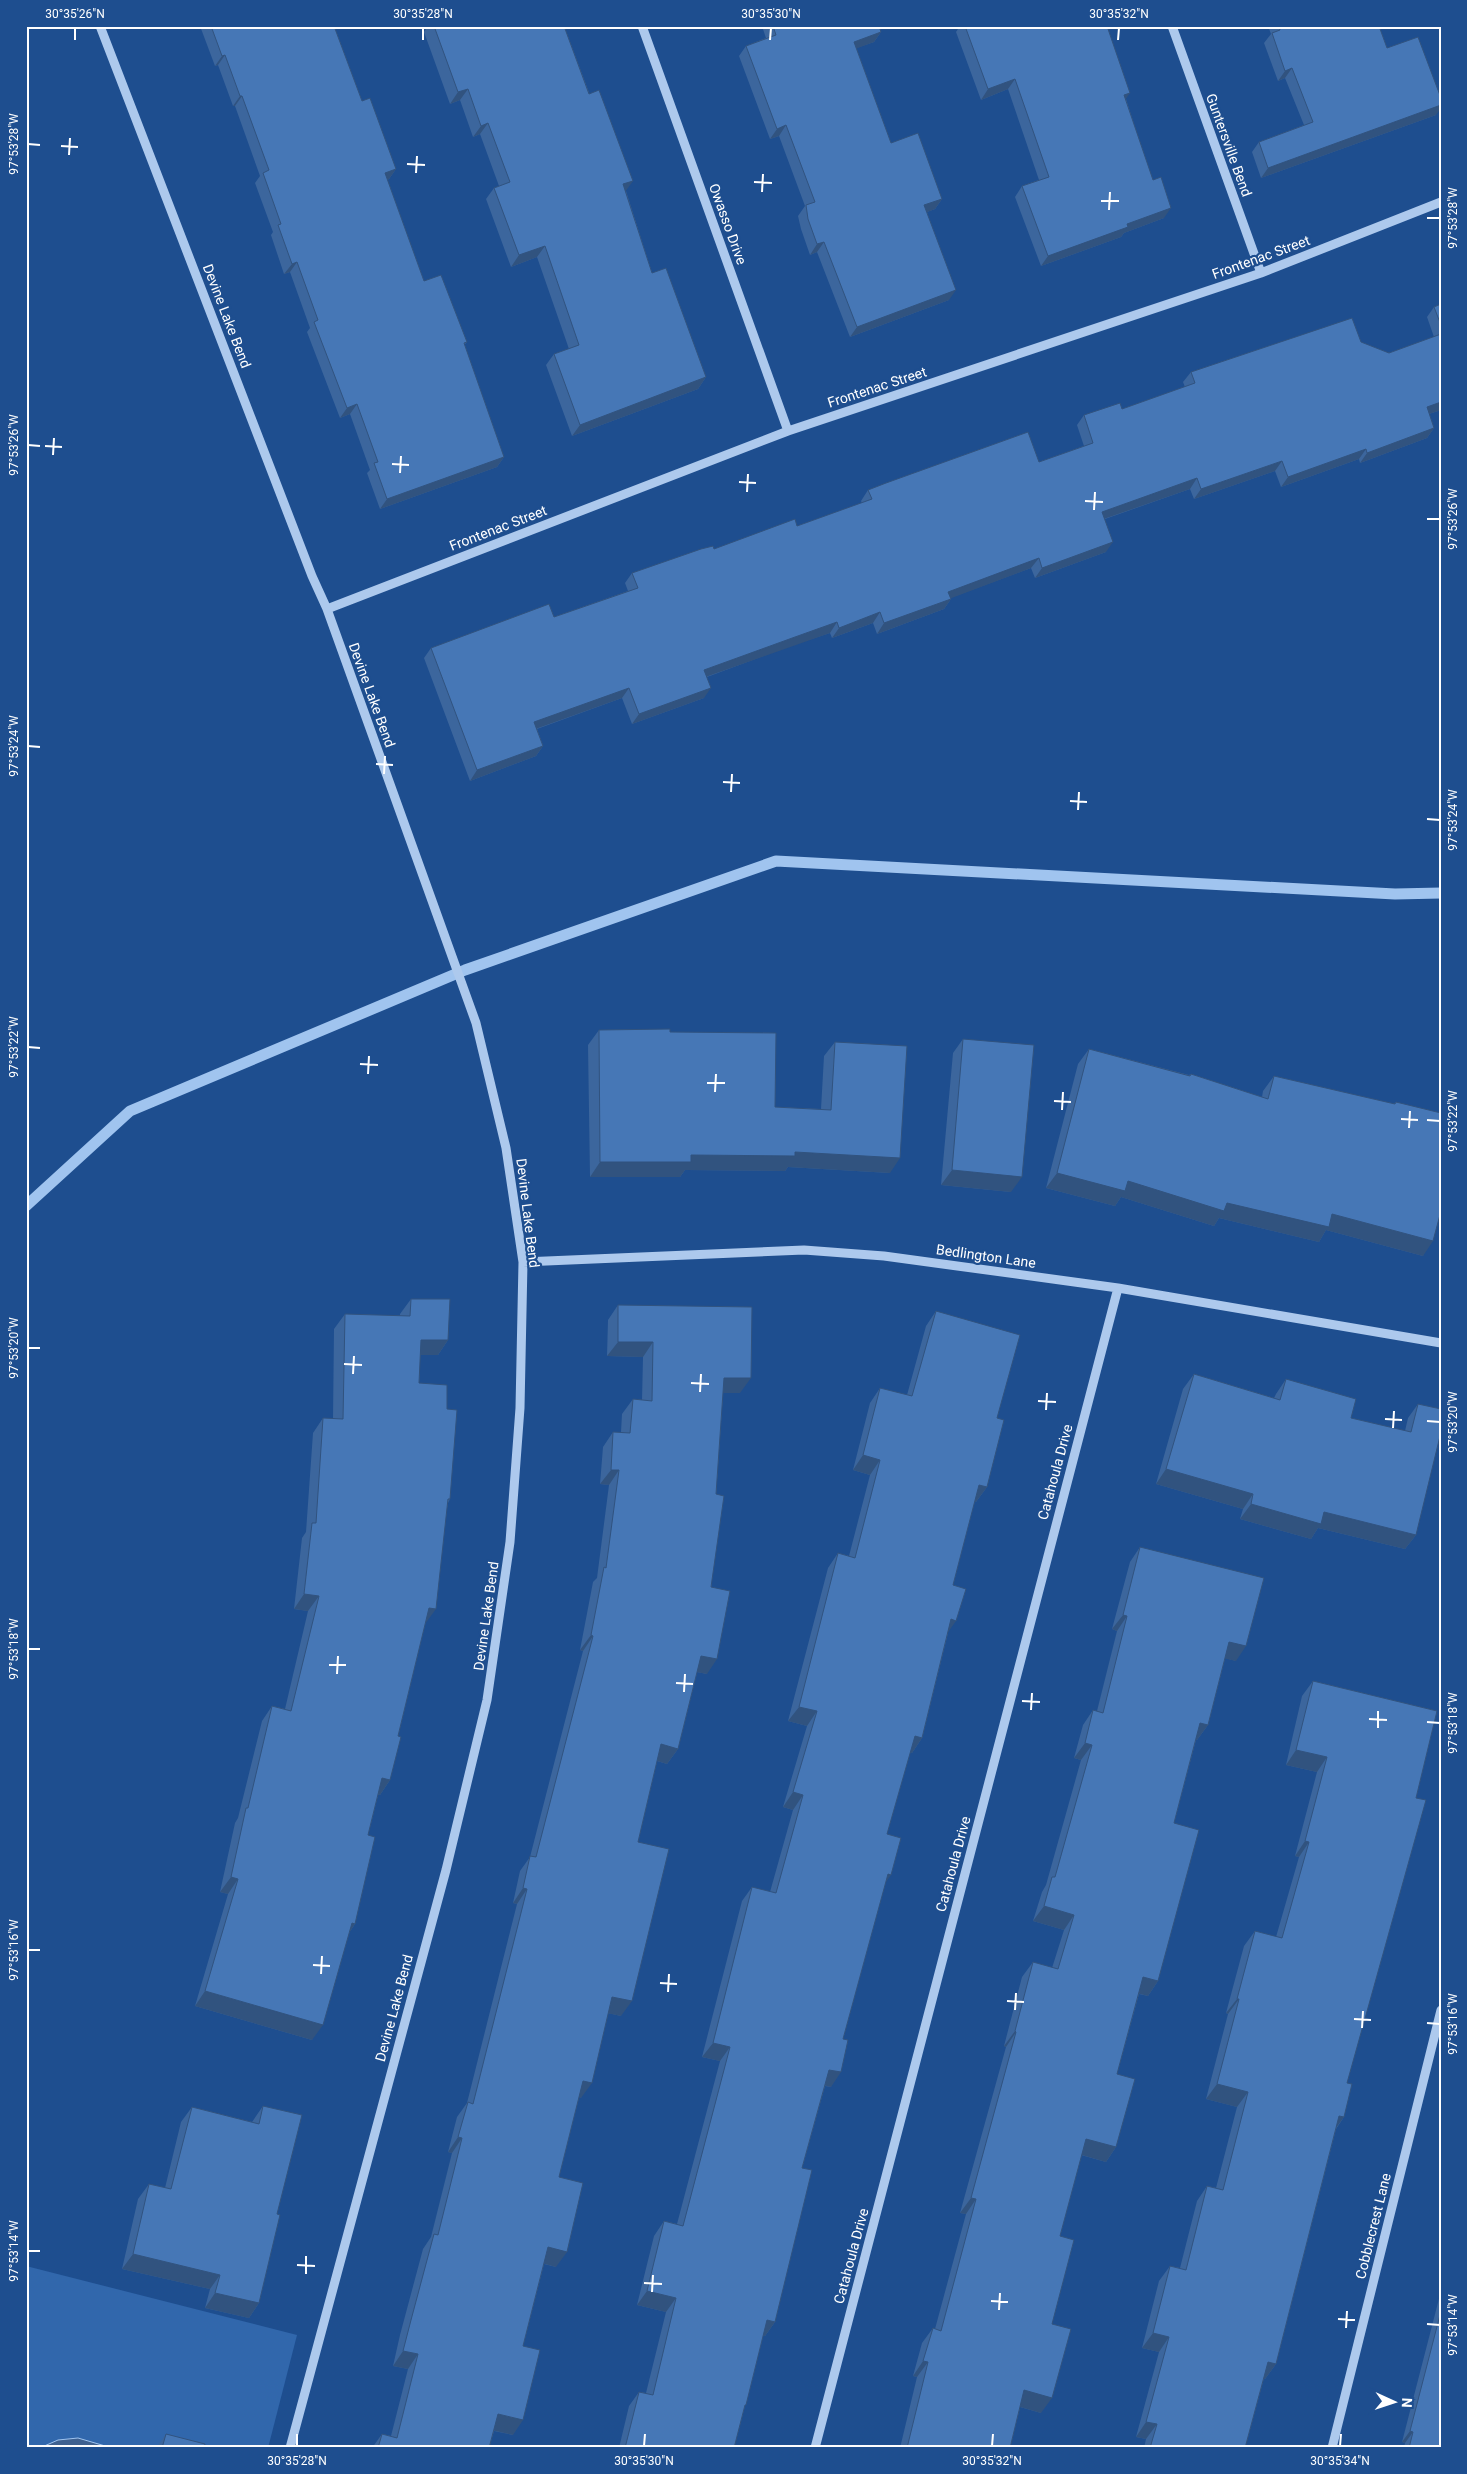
<svg xmlns="http://www.w3.org/2000/svg" width="1467" height="2474" viewBox="0 0 1467 2474" font-family="Roboto,sans-serif">
	<style>
		.green { fill: #3167ac }
		.water { fill: #3f6190; stroke: #a0c4ef }
		.lines { fill: none; stroke-linecap: round; stroke-linejoin: round }
		.stream { stroke: #a0c4ef; stroke-width: 11 }
		.minor { stroke: #adc9ed; stroke-width: 9 }
		.wall { fill: #3c669d }
		.shaded-wall { fill: #31537f }
		.building { fill: #4677b6; stroke: #31537f }
		.ticks { fill: none; stroke: #fff; stroke-width: 2 }
		.labels { text-anchor: middle; stroke-width: 4.5; stroke-linejoin: round; paint-order: stroke }
		.street-label { font-size: 14px; fill: #fff; stroke: #1e4e8f }
		.neatline { fill: none; stroke: #fff; stroke-width: 2 }
		.ticks-label { font-size: 12px; text-anchor: middle; fill: #fff }
	</style>
	<rect width="100%" height="100%" fill="#1e4e8f"/>
	<path class="green" d="M26,2266L297,2335L268,2448H26Z"/>
	<path class="water" d="M78,2438L112,2448L42,2447L58,2440Z"/>
	<g class="lines">
		<path class="stream" d="M26,1206L130,1111L465,970L776,861L1395,894L1441,893"/>
		<path class="minor" d="M100,26L312,576L327,609L476,1023L506,1148L523,1262L520,1408L510,1542L487,1700L446,1870L290,2448
			M642,26L788,431
			M1172,26L1261,273
			M327,609L788,431L1261,273L1441,202
			M523,1262L804,1250L884,1256L1118,1288L1441,1343
			M815,2448L1118,1288
			M1332,2448L1441,2010"/>
	</g>
	<path class="wall" d="M200,26H334L362,101L396,169L389,179L387,180L424,281L467,342L464,345L504,457L497,467L380,509L367,473L370,470L350,414L340,418L307,332L310,328L290,272L284,274L271,235L273,232L255,183L260,176L235,106H233L218,65L215,66Z
		M428,26H564L626,191L652,273L706,377L698,389L572,436L546,365L554,354L569,349L537,257L511,267L486,199L494,188L499,186L480,134L473,137L460,100L450,104L424,32Z
		M762,26H879L881,32L874,42L856,48L891,143L942,199L935,209L927,212L949,300L850,337L817,252L810,255L801,229L798,216L805,206L779,136L770,139L739,56L746,46L766,38Z
		M960,26H1107L1126,99L1164,218L1124,233L1121,237L1041,266L1015,197L1022,186L1039,180L1008,89L981,100L956,32Z
		M1268,26H1379L1387,48L1436,115L1261,178L1252,152L1259,142L1304,125L1285,78L1278,81L1264,43L1271,34Z
		M1441,304V410L1429,414L1434,428L1427,438L1360,463L1359,459L1281,487L1275,471L1194,499L1190,489L1105,519L1106,552L1035,578L1031,568L950,598L951,599L944,609L877,634L873,623L832,638L830,633L787,647L707,677L704,698L632,724L622,698L537,729L543,746L536,756L470,781L424,658L431,648L554,617L628,591L625,583L632,573L714,549L797,526L862,503L861,501L868,490L1039,462L1084,446L1077,425L1084,415L1122,409L1185,387L1183,382L1191,372L1361,342L1389,353L1434,337L1427,317L1434,307Z
		M599,1030L670,1032L775,1107L821,1109L824,1056L835,1042L890,1173L788,1167L785,1171L685,1170L680,1177H590L588,1045Z
		M963,1039L1011,1192L941,1185L953,1053Z
		M1089,1049L1189,1075L1191,1074L1262,1097L1263,1091L1274,1076L1394,1104L1396,1102L1438,1220L1423,1256L1326,1230L1319,1242L1219,1218L1214,1226L1121,1197L1115,1206L1046,1188L1078,1064Z
		M411,1299L448,1340L438,1355H420L419,1383L447,1409L450,1499L448,1503L425,1624L398,1736L390,1780L380,1795H378L368,1835L355,1924L349,1933L312,2040L195,2006L228,1894L220,1892L235,1823L238,1818L262,1721L272,1706L285,1709L308,1611L294,1609L302,1538L306,1532L313,1433L323,1418H333L334,1329L345,1314L400,1316V1314Z
		M618,1305L740,1393H723L716,1494L707,1674L697,1672L678,1749L667,1764L657,1761L638,1842L621,2016L608,2013L581,2098L579,2097L559,2177L556,2267L544,2264L523,2346L513,2435L494,2431L489,2448H372L382,2434L391,2436L408,2369L393,2366L400,2335L423,2249L431,2237L452,2153L448,2152L457,2117L467,2103L517,1904L513,1903L520,1871L530,1857L583,1651L580,1650L593,1582L597,1578L609,1485L600,1484L603,1447L613,1432H621L622,1414L633,1399L642,1400L643,1357L607,1356L608,1320Z
		M936,1311L997,1418L987,1487L976,1502H974L953,1585L948,1633L922,1738L912,1753L910,1752L887,1834L885,1883L843,2039L831,2087L825,2086L802,2168L775,2322L765,2336H763L734,2448H619L629,2406L639,2392L646,2393L666,2312L637,2305L654,2236L664,2221L677,2224L720,2061L702,2057L742,1901L752,1887L770,1892L793,1810L783,1807L807,1726L788,1721L828,1568L838,1553L849,1556L870,1475L853,1470L870,1403L880,1388L907,1395L926,1326Z
		M1194,1374L1274,1398L1276,1394L1286,1379L1351,1418L1405,1431L1408,1418L1418,1404L1416,1535L1405,1549L1318,1528L1311,1539L1240,1519L1243,1509L1156,1484L1183,1389Z
		M1140,1547L1236,1661L1225,1658L1208,1725L1197,1740H1196L1174,1823L1158,1981L1148,1996L1139,1994L1117,2074L1116,2147L1106,2162L1081,2155L1060,2236L1052,2324L1041,2413L1020,2407L1010,2448H900L917,2377L913,2376L922,2343L933,2328L935,2329L966,2214L960,2213L1006,2047L1004,2046L1022,1977L1033,1962L1052,1968L1064,1930L1033,1921L1042,1892L1046,1885L1081,1760L1074,1758L1083,1725L1093,1710L1097,1711L1117,1631L1112,1629L1130,1562Z
		M1313,1681L1437,1711L1347,2083L1344,2117L1336,2129L1276,2364L1265,2379L1264,2378L1245,2448H1144L1146,2439L1136,2437L1159,2352L1142,2348L1159,2281L1170,2266L1180,2268L1197,2201L1207,2186L1216,2188L1237,2107L1206,2099L1228,2014L1226,2013L1244,1946L1255,1931L1276,1937L1299,1857L1295,1856L1317,1772L1286,1765L1302,1696Z
		M263,2106L277,2214L259,2303L249,2318L205,2308L210,2289L122,2269L138,2199L149,2184L165,2188L181,2122L192,2107L252,2122Z
		M1441,2291V2448H1404L1405,2443L1402,2442Z
		M166,2434L204,2448H158L159,2444Z"/>
	<path class="shaded-wall" d="M881,32L874,42L847,52L854,42Z
		M225,55L218,65L215,66L222,56Z
		M1292,68L1285,78L1278,81L1285,71Z
		M1015,79L1008,89L981,100L988,89Z
		M468,89L460,100L450,104L458,92Z
		M1130,93L1123,103L1124,95Z
		M240,96H242L235,106H233Z
		M1441,105V108L1436,115L1261,178L1268,168Z
		M488,123L480,134L473,137L481,126Z
		M786,125L779,136L770,139L777,129Z
		M396,169L389,179L378,183L385,173Z
		M633,181L625,192L623,184Z
		M942,199L935,209L917,216L924,205Z
		M1171,208L1164,218L1124,233L1121,237L1041,266L1048,256L1127,224Z
		M824,242L817,252L810,255L817,244Z
		M545,246L537,257L511,267L519,255Z
		M297,262L290,272L284,274L292,264Z
		M956,290L949,300L850,337L857,327Z
		M706,377L698,389L572,436L580,425Z
		M1441,402V410L1420,417L1427,407Z
		M357,404L350,414L340,418L347,408Z
		M1434,428L1427,438L1360,463L1367,453Z
		M1366,449L1359,459L1281,487L1288,477Z
		M504,457L497,467L380,509L387,499Z
		M1282,461L1275,471L1194,499L1201,489Z
		M1197,478L1190,489L1095,522L1102,512Z
		M1113,542L1106,552L1035,578L1042,568Z
		M1039,558L1031,568L941,602L948,592Z
		M951,599L944,609L877,634L884,623Z
		M880,612L873,623L832,638L839,628Z
		M837,622L830,633L697,680L704,670Z
		M629,688L622,698L527,732L534,722Z
		M711,688L704,698L632,724L639,714Z
		M543,746L536,756L470,781L477,770Z
		M795,1152L900,1158L890,1173L788,1167L785,1171L685,1170L680,1177H590L600,1162L691,1155Z
		M952,1170L1022,1177L1011,1192L941,1185Z
		M1057,1173L1128,1181L1227,1203L1332,1214L1433,1241L1423,1256L1326,1230L1319,1242L1219,1218L1214,1226L1121,1197L1115,1206L1046,1188Z
		M1441,1206V1221L1432,1219Z
		M421,1340H448L438,1355H410Z
		M618,1342H653L643,1357L607,1356Z
		M724,1378H751L740,1393H714Z
		M863,1455L880,1460L870,1475L853,1470Z
		M1166,1469L1253,1494L1243,1509L1156,1484Z
		M611,1470H619L609,1485L600,1484Z
		M979,1485L987,1487L976,1502L968,1500Z
		M1251,1504L1324,1512L1416,1535L1405,1549L1318,1528L1311,1539L1240,1519Z
		M304,1594L319,1596L308,1611L294,1609Z
		M429,1608L436,1609L425,1624L418,1623Z
		M1123,1615L1127,1616L1117,1631L1112,1629Z
		M951,1619L956,1621L946,1635Z
		M591,1635L593,1636L583,1651L580,1650Z
		M1229,1642L1246,1646L1236,1661L1218,1657Z
		M701,1656L717,1659L707,1674L691,1671Z
		M799,1707L817,1711L807,1726L788,1721Z
		M1200,1723L1208,1725L1197,1740L1190,1738Z
		M915,1736L922,1738L912,1753L904,1751Z
		M1085,1743L1092,1745L1081,1760L1074,1758Z
		M661,1744L678,1749L667,1764L651,1759Z
		M1296,1750L1327,1757L1317,1772L1286,1765Z
		M382,1778L390,1780L380,1795L371,1793Z
		M793,1792L803,1795L793,1810L783,1807Z
		M1305,1841L1309,1842L1299,1857L1295,1856Z
		M888,1874L891,1875L881,1889Z
		M231,1877L238,1879L228,1894L220,1892Z
		M523,1888L527,1889L517,1904L513,1903Z
		M1044,1906L1074,1915L1064,1930L1033,1921Z
		M352,1923L355,1924L345,1939Z
		M1143,1977L1158,1981L1148,1996L1133,1992Z
		M205,1991L323,2025L312,2040L195,2006Z
		M612,1997L632,2001L621,2016L602,2012Z
		M1237,1999H1239L1228,2014L1226,2013Z
		M1015,2031L1016,2032L1006,2047L1004,2046Z
		M713,2043L730,2047L720,2061L702,2057Z
		M829,2070L841,2072L831,2087L819,2084Z
		M583,2081L592,2083L581,2098L572,2096Z
		M1217,2084L1248,2092L1237,2107L1206,2099Z
		M1339,2116L1344,2117L1333,2132Z
		M458,2137L462,2138L452,2153L448,2152Z
		M1086,2139L1116,2147L1106,2162L1075,2153Z
		M971,2198L976,2199L966,2214L960,2213Z
		M548,2247L567,2252L556,2267L538,2262Z
		M133,2254L220,2275L210,2289L122,2269Z
		M647,2291L676,2298L666,2312L637,2305Z
		M215,2293L259,2303L249,2318L205,2308Z
		M767,2320L775,2322L765,2336L757,2335Z
		M1153,2333L1169,2337L1159,2352L1142,2348Z
		M403,2351L418,2354L408,2369L393,2366Z
		M923,2361L928,2362L917,2377L913,2376Z
		M1268,2362L1276,2364L1265,2379L1258,2377Z
		M1024,2390L1052,2398L1041,2413L1013,2405Z
		M498,2414L523,2420L513,2435L487,2429Z
		M1146,2422L1157,2424L1146,2439L1136,2437Z
		M1410,2431L1413,2432L1405,2443L1402,2442Z"/>
	<path class="building" d="M211,26H334L362,101L370,98L396,169L385,173L424,281L441,275L467,342L464,343L504,457L387,499L374,463L378,462L357,404L347,408L314,322L318,320L297,262L292,264L278,225L281,224L263,173L269,170L242,96H240L225,55L222,56Z
		M434,26H564L589,94L599,90L633,181L623,184L652,273L666,268L706,377L580,425L554,354L579,345L545,246L519,255L494,188L510,182L488,123L481,126L468,89L458,92Z
		M773,26H879L881,32L854,42L891,143L918,133L942,199L924,205L956,290L857,327L824,242L817,244L808,219L806,205L815,202L786,125L777,129L746,46L776,35Z
		M965,26H1107L1130,93L1124,95L1153,180L1161,177L1171,208L1127,224L1128,227L1048,256L1022,186L1049,177L1015,79L988,89Z
		M1279,26H1379L1387,48L1418,37L1441,98V105L1268,168L1259,142L1313,122L1292,68L1285,71L1272,33L1280,30Z
		M1441,304V325L1434,307Z
		M1352,318L1361,342L1389,353L1441,334V402L1427,407L1434,428L1367,453L1366,449L1288,477L1282,461L1201,489L1197,478L1102,512L1113,542L1042,568L1039,558L948,592L951,599L884,623L880,612L839,628L837,622L795,637L704,670L711,688L639,714L629,688L534,722L543,746L477,770L431,648L549,604L554,617L638,588L632,573L701,549L713,546L714,549L795,519L797,526L872,499L868,490L886,483L1028,432L1039,462L1093,443L1084,415L1120,403L1122,409L1195,383L1191,372Z
		M670,1029V1032L776,1033L775,1107L831,1110L835,1042L907,1046L900,1158L795,1152V1156L691,1155V1162H600L599,1030Z
		M963,1039L1034,1045L1022,1177L952,1170Z
		M1089,1049L1190,1076L1191,1074L1268,1099L1274,1076L1395,1104L1396,1102L1441,1113V1211L1433,1241L1332,1214L1329,1227L1227,1203L1224,1211L1128,1181L1125,1191L1057,1173Z
		M411,1299H450L448,1340H421L419,1383L447,1385V1409L457,1410L450,1499H448L436,1609L429,1608L398,1736L401,1737L390,1780L382,1778L368,1835L375,1837L355,1924L352,1923L323,2025L205,1991L238,1879L231,1877L246,1808H248L272,1706L291,1711L319,1596L304,1594L312,1523H316L323,1418L343,1419L345,1314L410,1316Z
		M618,1305L752,1307L751,1378H724L716,1494L724,1496L711,1587L730,1591L717,1659L701,1656L678,1749L661,1744L638,1842L669,1849L632,2001L612,1997L592,2083L583,2081L559,2177L583,2183L567,2252L548,2247L523,2346L540,2350L523,2420L498,2414L489,2448H378L382,2434L397,2438L418,2354L403,2351L411,2320L434,2234L438,2235L462,2138L458,2137L468,2102L473,2104L527,1889L523,1888L530,1856L536,1857L593,1636L591,1635L604,1567L606,1568L619,1470H611L613,1432L630,1433L633,1399L652,1401L653,1342H618Z
		M936,1311L1020,1335L997,1418L1004,1420L987,1487L979,1485L953,1585L966,1589L956,1621L951,1619L922,1738L915,1736L887,1834L901,1838L891,1875L888,1874L843,2039L848,2040L841,2072L829,2070L802,2168L812,2170L775,2322L767,2320L746,2405H745L734,2448H625L639,2392L653,2395L676,2298L647,2291L664,2221L683,2226L730,2047L713,2043L752,1887L776,1893L803,1795L793,1792L817,1711L799,1707L838,1553L855,1558L880,1460L863,1455L880,1388L912,1396Z
		M1194,1374L1280,1400L1286,1379L1356,1399L1351,1418L1411,1432L1418,1404L1441,1409V1432L1416,1535L1324,1512L1321,1524L1251,1504L1253,1494L1166,1469Z
		M1140,1547L1264,1578L1246,1646L1229,1642L1208,1725L1200,1723L1174,1823L1199,1830L1158,1981L1143,1977L1117,2074L1135,2079L1116,2147L1086,2139L1060,2236L1074,2240L1052,2324L1071,2329L1052,2398L1024,2390L1010,2448H907L928,2362L923,2361L933,2328L941,2331L976,2199L971,2198L1016,2032L1015,2031L1033,1962L1058,1969L1074,1915L1044,1906L1052,1877H1055L1092,1745L1085,1743L1093,1710L1103,1713L1127,1616L1123,1615Z
		M1313,1681L1437,1711L1416,1798L1426,1800L1347,2083L1352,2084L1344,2117L1339,2116L1276,2364L1268,2362L1245,2448H1150L1157,2424L1146,2422L1169,2337L1153,2333L1170,2266L1186,2270L1207,2186L1223,2190L1248,2092L1217,2084L1239,1999H1237L1255,1931L1282,1938L1309,1842L1305,1841L1327,1757L1296,1750Z
		M263,2106L302,2115L277,2214L280,2215L259,2303L215,2293L220,2275L133,2254L149,2184L171,2189L192,2107L259,2124Z
		M1441,2311V2448H1409L1413,2432L1410,2431Z
		M166,2434L205,2444L204,2448H162Z"/>
	<path class="ticks" d="M75,40V28M423,40V28M770,40L771,28M1118,40L1119,28M28,144L40,145M61,146L78,147M69,155L70,138M407,164L425,165M416,173L417,156M754,182L772,183M762,192L763,174M1101,201H1119M1109,210L1110,192M1427,218H1440M28,445L40,446M45,446L62,447M53,455L54,438M392,464L409,465M400,473L401,456M739,482L756,483M747,492L748,474M1085,501L1103,502M1094,510L1095,492M1427,519H1440M28,746L40,747M376,764L393,765M384,774L385,756M723,782L740,783M731,792L732,774M1070,801L1087,802M1078,810L1079,792M1427,819L1440,820M28,1047L40,1048M360,1064L378,1065M368,1074L369,1056M707,1083H725M715,1092L716,1074M1054,1101L1071,1102M1062,1110L1063,1092M1401,1119L1418,1120M1427,1120L1440,1121M1409,1128L1410,1111M28,1348H40M344,1364L362,1365M353,1374L354,1356M691,1383L709,1384M700,1392L701,1374M1038,1401L1056,1402M1046,1410L1047,1393M1385,1419L1402,1420M1427,1421L1440,1422M1393,1428L1394,1411M28,1649H40M329,1665H346M337,1674L338,1656M676,1683L693,1684M684,1692L685,1674M1022,1701L1040,1702M1031,1710L1032,1693M1369,1719L1387,1720M1427,1722L1440,1723M1378,1728V1711M28,1950H40M313,1965L330,1966M321,1974L322,1956M660,1983L677,1984M668,1992L669,1974M1007,2001L1024,2002M1015,2010L1016,1993M1354,2019L1371,2020M1427,2023L1440,2024M1362,2028L1363,2011M28,2251H40M297,2265L315,2266M306,2274V2256M644,2283L662,2284M652,2292L653,2275M991,2301L1008,2302M999,2310L1000,2293M1338,2319L1355,2320M1427,2324L1440,2325M1346,2328L1347,2311M297,2446V2434M644,2446L645,2434M992,2446L993,2434M1340,2446L1341,2434"/>
	<g class="labels">
		<g class="street-label">
			<text transform="translate(1229 145) rotate(70)" y="5">Guntersville Bend</text>
			<text transform="translate(728 224) rotate(70)" y="5">Owasso Drive</text>
			<text transform="translate(1261 257) rotate(-20)" y="5">Frontenac Street</text>
			<text transform="translate(227 316) rotate(69)" y="5">Devine Lake Bend</text>
			<text transform="translate(877 387) rotate(-18)" y="5">Frontenac Street</text>
			<text transform="translate(498 528) rotate(-21)" y="5">Frontenac Street</text>
			<text transform="translate(372 695) rotate(70)" y="5">Devine Lake Bend</text>
			<text transform="translate(528 1213) rotate(83)" y="5">Devine Lake Bend</text>
			<text transform="translate(986 1256) rotate(8)" y="5">Bedlington Lane</text>
			<text transform="translate(1055 1472) rotate(-75)" y="5">Catahoula Drive</text>
			<text transform="translate(486 1616) rotate(-82)" y="5">Devine Lake Bend</text>
			<text transform="translate(953 1864) rotate(-75)" y="5">Catahoula Drive</text>
			<text transform="translate(394 2008) rotate(-75)" y="5">Devine Lake Bend</text>
			<text transform="translate(1373 2226) rotate(-76)" y="5">Cobblecrest Lane</text>
			<text transform="translate(851 2256) rotate(-75)" y="5">Catahoula Drive</text>
		</g>
	</g>
	<rect width="1467" height="2474" fill="none" stroke="#1e4e8f" stroke-width="55"/>
	<g transform="translate(1394 2402) rotate(93)" stroke="#1e4e8f" stroke-width="4" paint-order="stroke">
	<path d="M0-4L9 19L0 12L-9 19Z" fill="#ffffff"/>
	<text y="-8" font-size="14" font-weight="bold" text-anchor="middle" fill="#ffffff">N</text>
	</g>
	<rect x="28" y="28" width="1412" height="2418" class="neatline"/>
	<g class="ticks-label">
		<text x="75" y="18">30°35'26"N</text>
		<text x="423" y="18">30°35'28"N</text>
		<text x="771" y="18">30°35'30"N</text>
		<text x="1119" y="18">30°35'32"N</text>
		<text transform="translate(14 144) rotate(-90)" y="4">97°53'28"W</text>
		<text transform="translate(1453 218) rotate(-90)" y="4">97°53'28"W</text>
		<text transform="translate(14 445) rotate(-90)" y="4">97°53'26"W</text>
		<text transform="translate(1453 519) rotate(-90)" y="4">97°53'26"W</text>
		<text transform="translate(14 746) rotate(-90)" y="4">97°53'24"W</text>
		<text transform="translate(1453 820) rotate(-90)" y="4">97°53'24"W</text>
		<text transform="translate(14 1047) rotate(-90)" y="4">97°53'22"W</text>
		<text transform="translate(1453 1121) rotate(-90)" y="4">97°53'22"W</text>
		<text transform="translate(14 1348) rotate(-90)" y="4">97°53'20"W</text>
		<text transform="translate(1453 1422) rotate(-90)" y="4">97°53'20"W</text>
		<text transform="translate(14 1649) rotate(-90)" y="4">97°53'18"W</text>
		<text transform="translate(1453 1723) rotate(-90)" y="4">97°53'18"W</text>
		<text transform="translate(14 1950) rotate(-90)" y="4">97°53'16"W</text>
		<text transform="translate(1453 2024) rotate(-90)" y="4">97°53'16"W</text>
		<text transform="translate(14 2251) rotate(-90)" y="4">97°53'14"W</text>
		<text transform="translate(1453 2325) rotate(-90)" y="4">97°53'14"W</text>
		<text x="297" y="2465">30°35'28"N</text>
		<text x="644" y="2465">30°35'30"N</text>
		<text x="992" y="2465">30°35'32"N</text>
		<text x="1340" y="2465">30°35'34"N</text>
	</g>
</svg>
